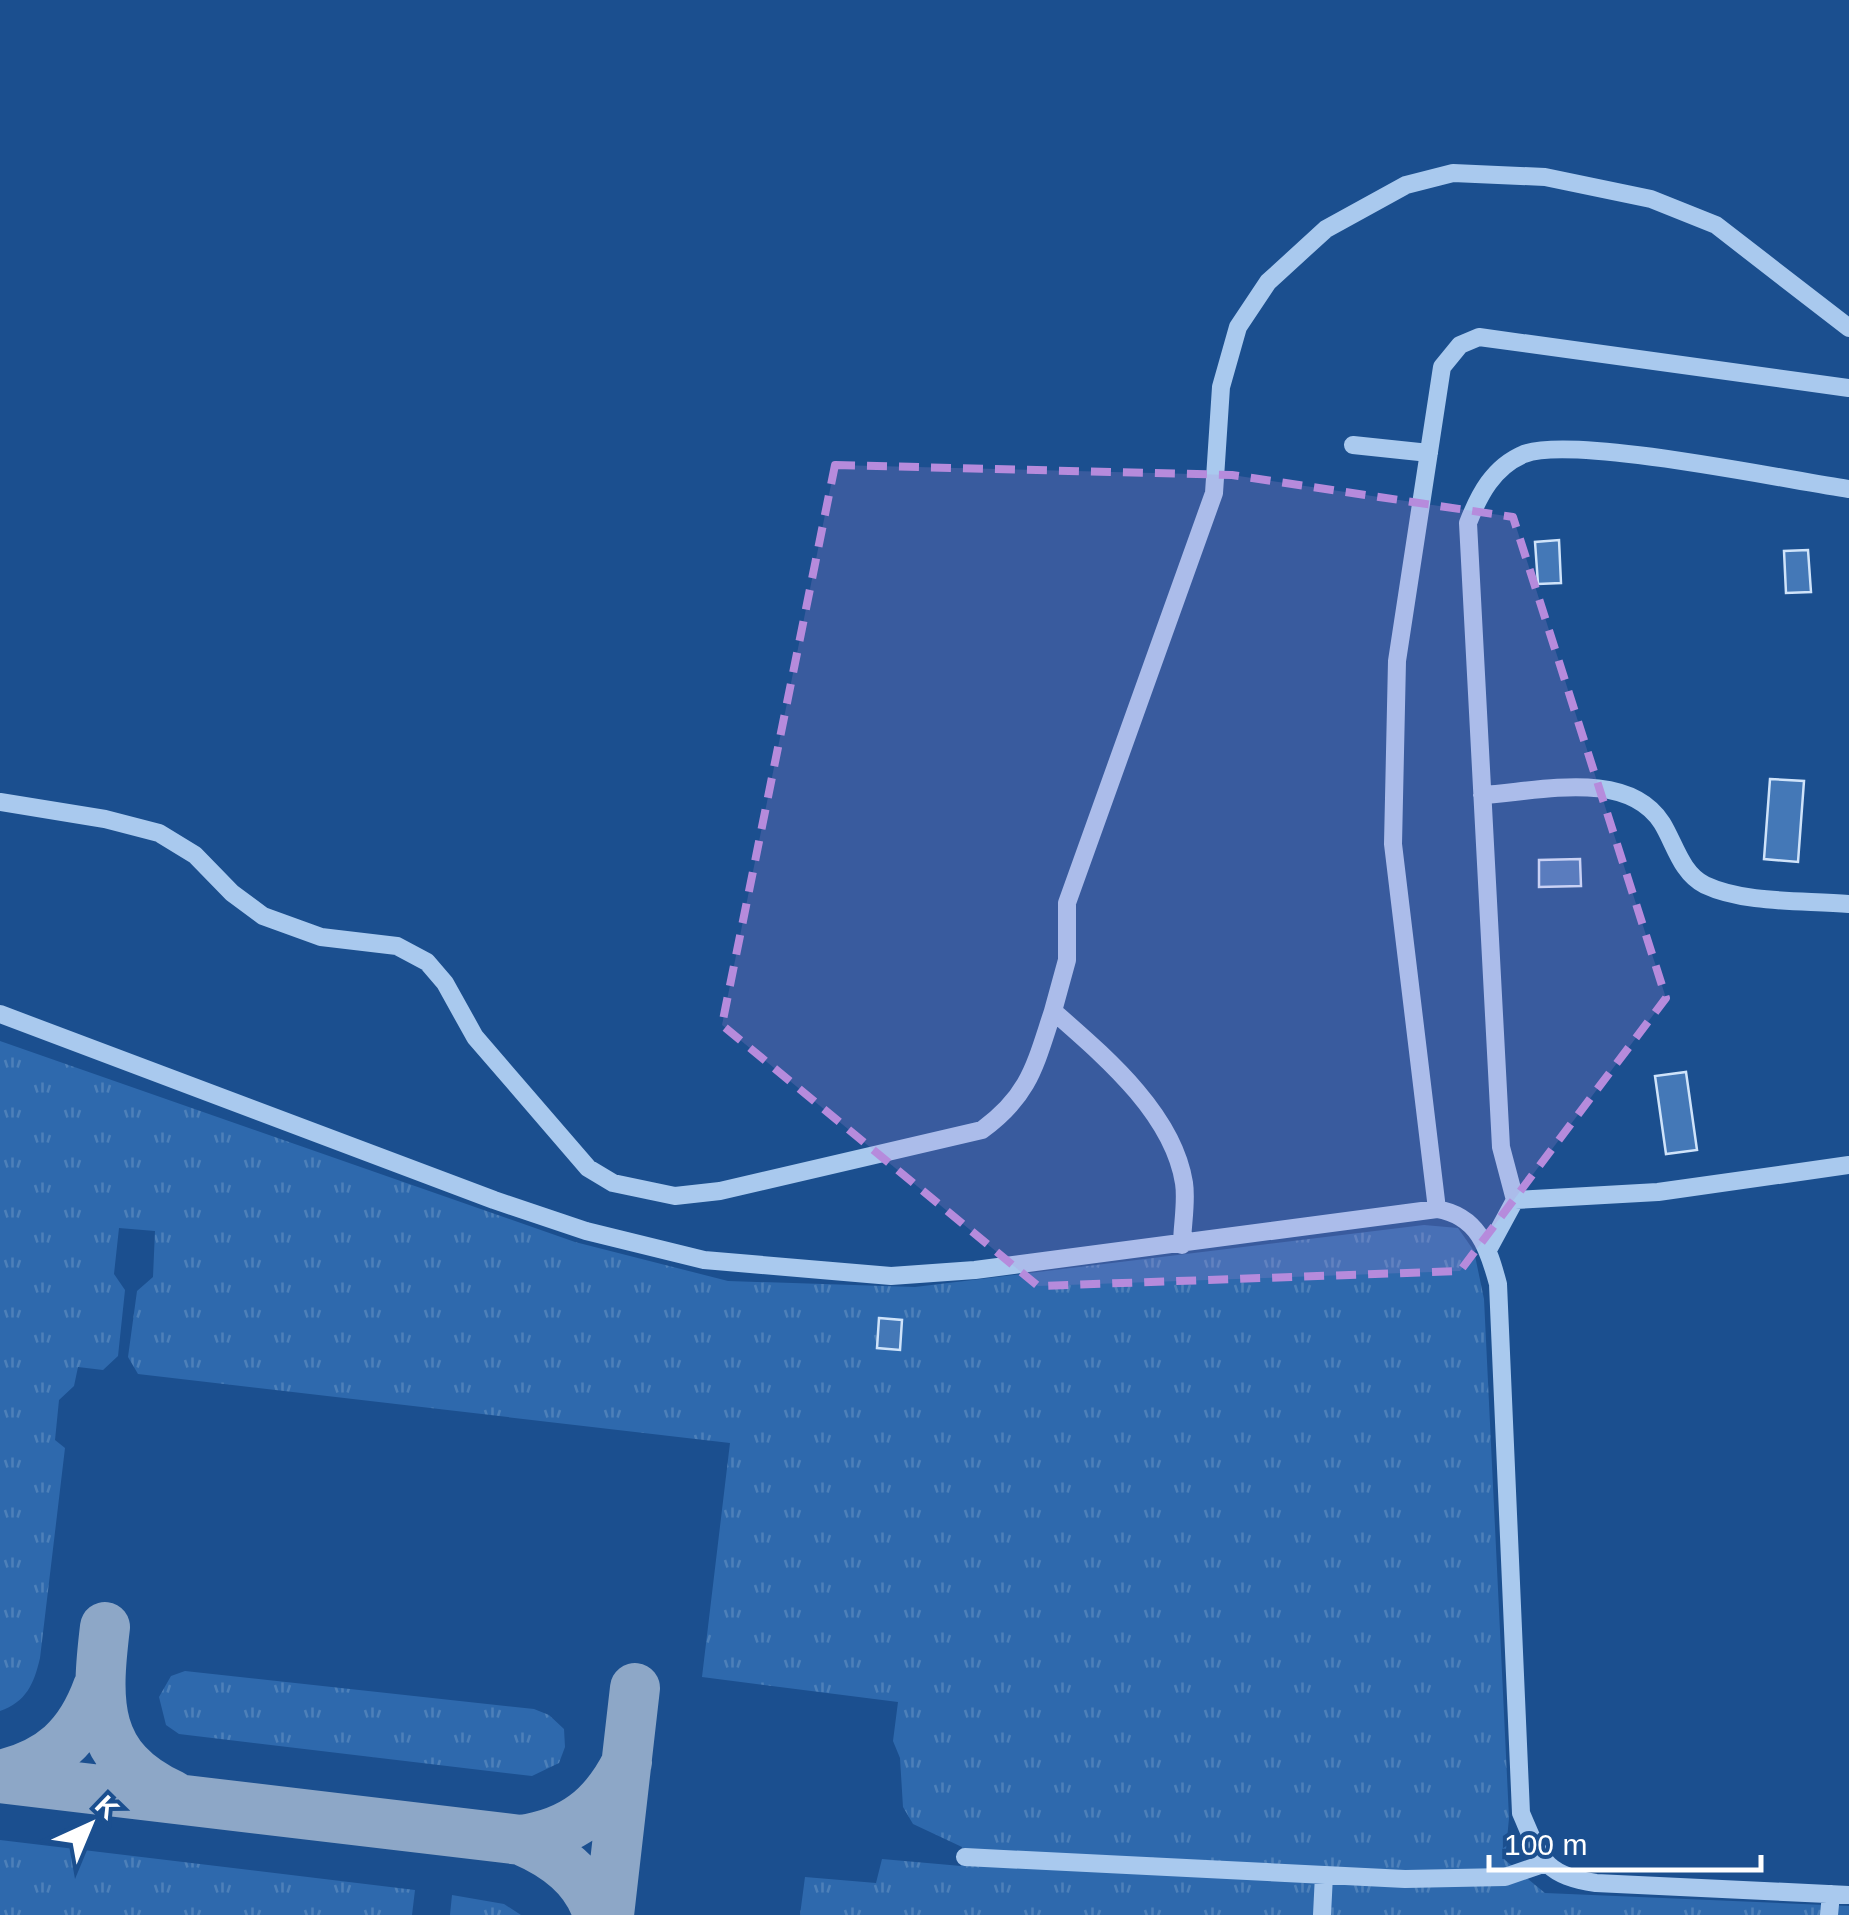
<svg xmlns="http://www.w3.org/2000/svg" width="1849" height="1915" viewBox="0 0 1849 1915" font-family="Helvetica,sans-serif">
	<style>
		.grass { fill: url(#grass-tufts) }
		.lines { fill: none; stroke-linecap: round; stroke-linejoin: round }
		.taxiway { stroke: #8da7c7; stroke-width: 50 }
		.building { fill: #4478b7; stroke: #cfe3fa; stroke-width: 2.5 }
		.minor { stroke: #a9c9ee; stroke-width: 18 }
		.marked { fill: #b68bdc; fill-opacity: 0.2; stroke: #b68bdc; stroke-width: 8; stroke-dasharray: 20 12; stroke-linejoin: round }
	</style>
	<defs>
		<pattern id="grass-tufts" width="24" height="20" patternUnits="userSpaceOnUse" patternTransform="scale(2.5)"><rect width="24" height="20" fill="#2e69ad"/><path d="M3 7l-1-3M5 7V3M7 7l1-3M15 17l-1-3M17 17v-4M19 17l1-3" fill="none" stroke="#4d80b9"/></pattern>
	</defs>
	<rect width="100%" height="100%" fill="#1b4f8f"/>
	<path class="grass" d="M0,1041L575,1242L728,1281L915,1287L1424,1225L1458,1228L1474,1251L1484,1299L1509,1818L1505,1860L1545,1893L1849,1906V1915H800L805,1877L876,1883L882,1859L961,1866L962,1847L913,1824L903,1807L900,1758L893,1741L898,1702L702,1677L730,1443L138,1374L128,1357L137,1291L153,1277L155,1231L119,1228L114,1274L125,1290L118,1356L103,1370L78,1367L74,1386L59,1400L55,1440L65,1448L40,1658C34,1684 26,1702 0,1711Z
		M185,1671L534,1709L549,1715L564,1729L565,1747L559,1763L532,1776L179,1734L166,1725L159,1697L171,1676Z
		M0,1840L415,1890L412,1915H0Z
		M452,1895L504,1904L521,1915H450Z"/>
	<g class="lines">
		<path class="taxiway" d="M105,1627C96,1702 93,1758 172,1795
			M0,1775C51,1763 80,1737 98,1687
			M0,1778L521,1840C572,1833 604,1808 627,1762
			M521,1840C556,1855 587,1877 598,1915
			M609,1915L635,1688"/>
	</g>
	<path class="building" d="M1559,540L1561,583L1538,584L1535,542Z
		M1808,550L1811,592L1786,593L1784,551Z
		M1770,779L1804,781L1798,862L1764,859Z
		M1580,859L1581,886L1539,887V860Z
		M1686,1072L1697,1150L1666,1154L1655,1076Z
		M879,1318L902,1320L900,1350L877,1348Z"/>
	<g class="lines">
		<path class="minor" d="M1353,445L1429,453
			M1482,795C1537,792 1627,768 1662,823C1675,844 1681,873 1705,885C1745,904 1805,900 1849,904
			M0,802L105,819L159,833L195,855L232,893L263,916L321,937L397,946L427,962L445,983L475,1037L588,1168L613,1183L675,1196L720,1191L982,1130C1030,1095 1035,1065 1053,1011
			M0,1014L494,1200L586,1231L704,1260L891,1276L975,1270L1437,1209C1478,1216 1488,1247 1498,1284L1521,1813C1541,1859 1543,1875 1596,1883L1849,1895
			M1515,1200L1501,1147L1468,523C1479,495 1493,467 1524,454C1574,435 1786,480 1849,489
			M1437,1209L1393,844L1397,661L1442,367L1460,345L1479,337L1849,388
			M1182,1245C1182,1226 1187,1202 1184,1183C1173,1113 1103,1055 1053,1011L1067,960V903L1214,493L1221,387L1238,327L1268,282L1326,229L1406,185L1453,173L1545,177L1651,199L1716,225L1849,328
			M1489,1248L1515,1200L1658,1192L1849,1165
			M965,1857L1405,1879L1505,1877L1543,1864
			M1322,1915L1324,1875
			M1829,1915L1831,1894"/>
	</g>
	<path class="marked" d="M835,465L1232,475L1513,517L1666,998L1460,1271L1038,1286L722,1025Z"/>
	<g transform="translate(90 1825) rotate(44)" stroke="#1b4f8f" stroke-width="8" paint-order="stroke">
	<path d="M0-8L18 38L0 25L-18 38Z" fill="#ffffff"/>
	<text y="-15" font-size="28" font-weight="bold" text-anchor="middle" fill="#ffffff">K</text>
	</g>
	<path d="M1489 1855v15h272v-15" fill="none" stroke="#ffffff" stroke-width="5"/>
	<text x="1504" y="1855" font-size="30" fill="#ffffff" stroke="#1b4f8f" stroke-width="8" paint-order="stroke">100 m</text>
</svg>
